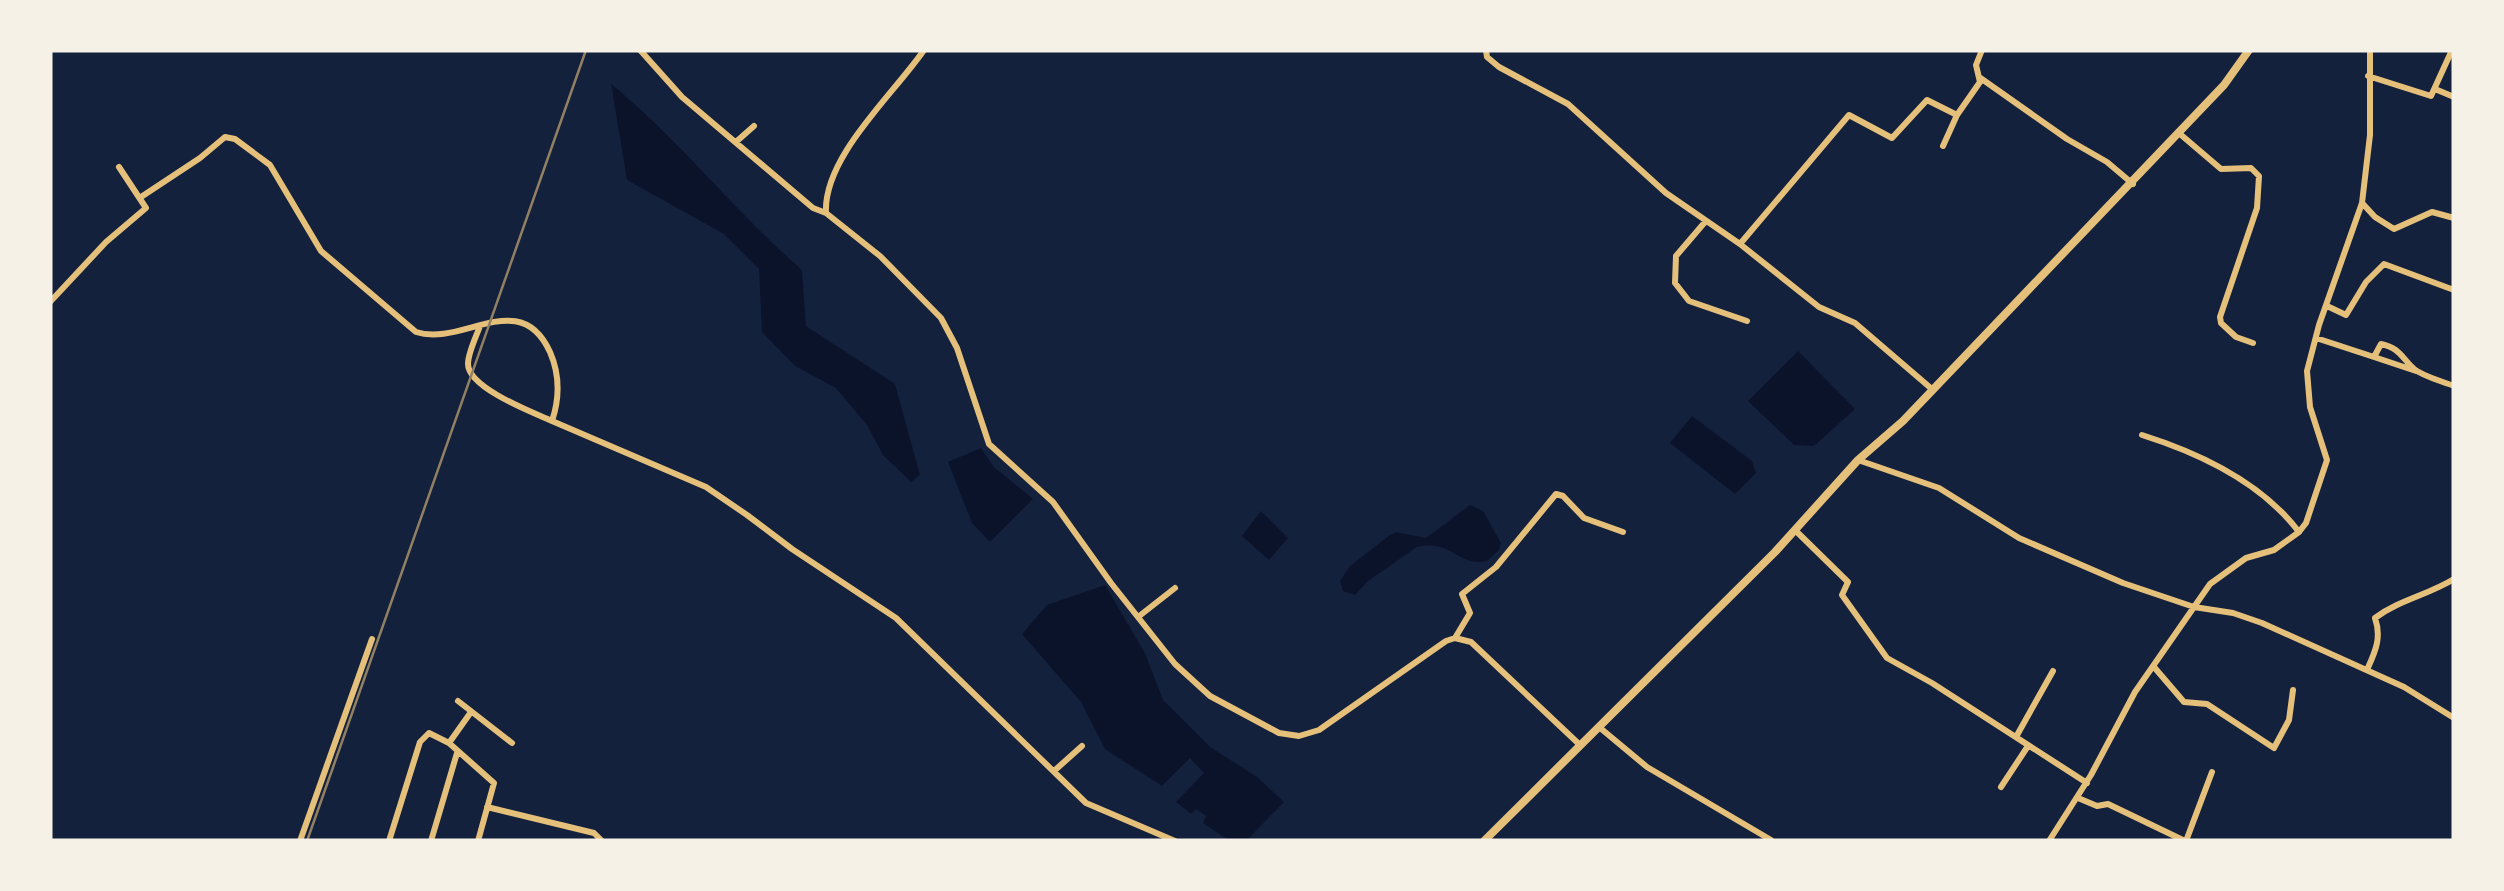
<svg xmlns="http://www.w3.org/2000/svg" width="2504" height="891" viewBox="0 0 2504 891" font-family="Literata,serif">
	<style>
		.water { fill: #0b132b }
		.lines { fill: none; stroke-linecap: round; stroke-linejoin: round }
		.minor { stroke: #e5c07b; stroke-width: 6 }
		.secondary { stroke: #e5c07b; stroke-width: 8 }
		.rail { stroke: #918062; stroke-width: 2.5 }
	</style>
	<rect width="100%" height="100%" fill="#14213d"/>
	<path class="water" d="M611,84C680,140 734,211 802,270L806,326L895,384L920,475L911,482L883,455L867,425L836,388L795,366L762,332L759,269L724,234L627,180Z
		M1798,351L1855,409L1814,446L1794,445L1748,401Z
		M1692,416L1752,461L1756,473L1735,494L1670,443Z
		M981,448L994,467L1033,499L990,542L972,523L948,462Z
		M1470,505L1483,511L1501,543L1499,550L1487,561C1460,568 1449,538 1417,547L1368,581L1355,595L1343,591L1340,581L1350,566L1390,535L1396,532L1426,538Z
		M1261,511L1288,538L1269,560L1242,536Z
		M1105,585L1145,653L1163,700L1210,747L1257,777L1284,802L1246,841H1230L1203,823L1206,816L1196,809L1191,814L1176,802L1204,773L1190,758L1162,786L1105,749L1081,702L1022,634L1047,605Z"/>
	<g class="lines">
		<path class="minor" d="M640,50L682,97L813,208L826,213
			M924,50C894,94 823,157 826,213L880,256L941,318L957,348L989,444L1053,502L1111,583L1175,664L1210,696L1279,733L1299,736L1319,730L1446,641L1455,638L1471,642L1580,745
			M1486,50L1487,57L1499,67L1568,104L1666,193L1740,244L1819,307L1855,323L1933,390
			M2368,76L2431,96L2452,50
			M1979,77L2067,139L2107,162L2133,184
			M2435,89L2454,97
			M2180,134L2221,169L2251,168L2259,176L2257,208L2220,317L2221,323L2236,337L2253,343
			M737,141L754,126
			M1943,146L1957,115L1980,82L1976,65L1982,50
			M141,197L200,158L225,137L235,139L270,165L321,251L416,332C463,347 520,286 550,352C560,375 560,397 552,421L706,487L747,515L792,549L896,618L1086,803L1175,841
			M2363,204L2375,217L2394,229L2432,212L2454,218
			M1705,222L1676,256L1675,283L1689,301L1747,321
			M1740,244L1849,115L1892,138L1927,100L1957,115
			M50,302L106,242L146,208L119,167
			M2327,306L2346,315L2366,282L2384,264L2454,290
			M480,326C476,337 468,353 468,364C468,388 534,413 552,421
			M2316,338L2374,357L2381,344C2400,348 2401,357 2414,369C2424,377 2442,381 2454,386
			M2374,357L2416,371
			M2142,435C2199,453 2262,483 2299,532
			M1858,460L1939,488L2019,538L2123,583L2194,607L2233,613L2262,623L2404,687L2454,718
			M1796,531L1848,582L1842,595L1887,658L1932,683L2087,783
			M1138,617L1175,588
			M1455,638L1470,613L1462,594L1496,567L1556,494L1563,496L1584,518L1623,532
			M2154,667L2184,702L2207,704L2274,748L2289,720L2293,690
			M2367,670C2375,652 2382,638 2375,618C2399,600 2428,595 2454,579
			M458,701L512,743
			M1599,727L1647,767L1771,840
			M2016,737L2053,671
			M449,743L471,712
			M1054,771L1082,746
			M2001,787L2028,746
			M2078,798L2097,806L2108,804L2185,841
			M487,807L594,833L602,841
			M300,841L372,639
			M389,841L420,742L429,733L449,743L494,783L478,841
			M431,841L457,753
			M2049,841L2091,775L2135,692L2210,584L2246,558L2274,550L2299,532L2306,523L2327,460L2310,407L2307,371L2319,325L2362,203L2370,135V50
			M2186,841L2212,772"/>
		<path class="secondary" d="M1484,841L1775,552L1858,460L1903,421L2224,85L2249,50"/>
		<path class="rail" d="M307,841L586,50"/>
	</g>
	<rect width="2504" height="891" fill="none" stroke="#f6f1e7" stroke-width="105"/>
</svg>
